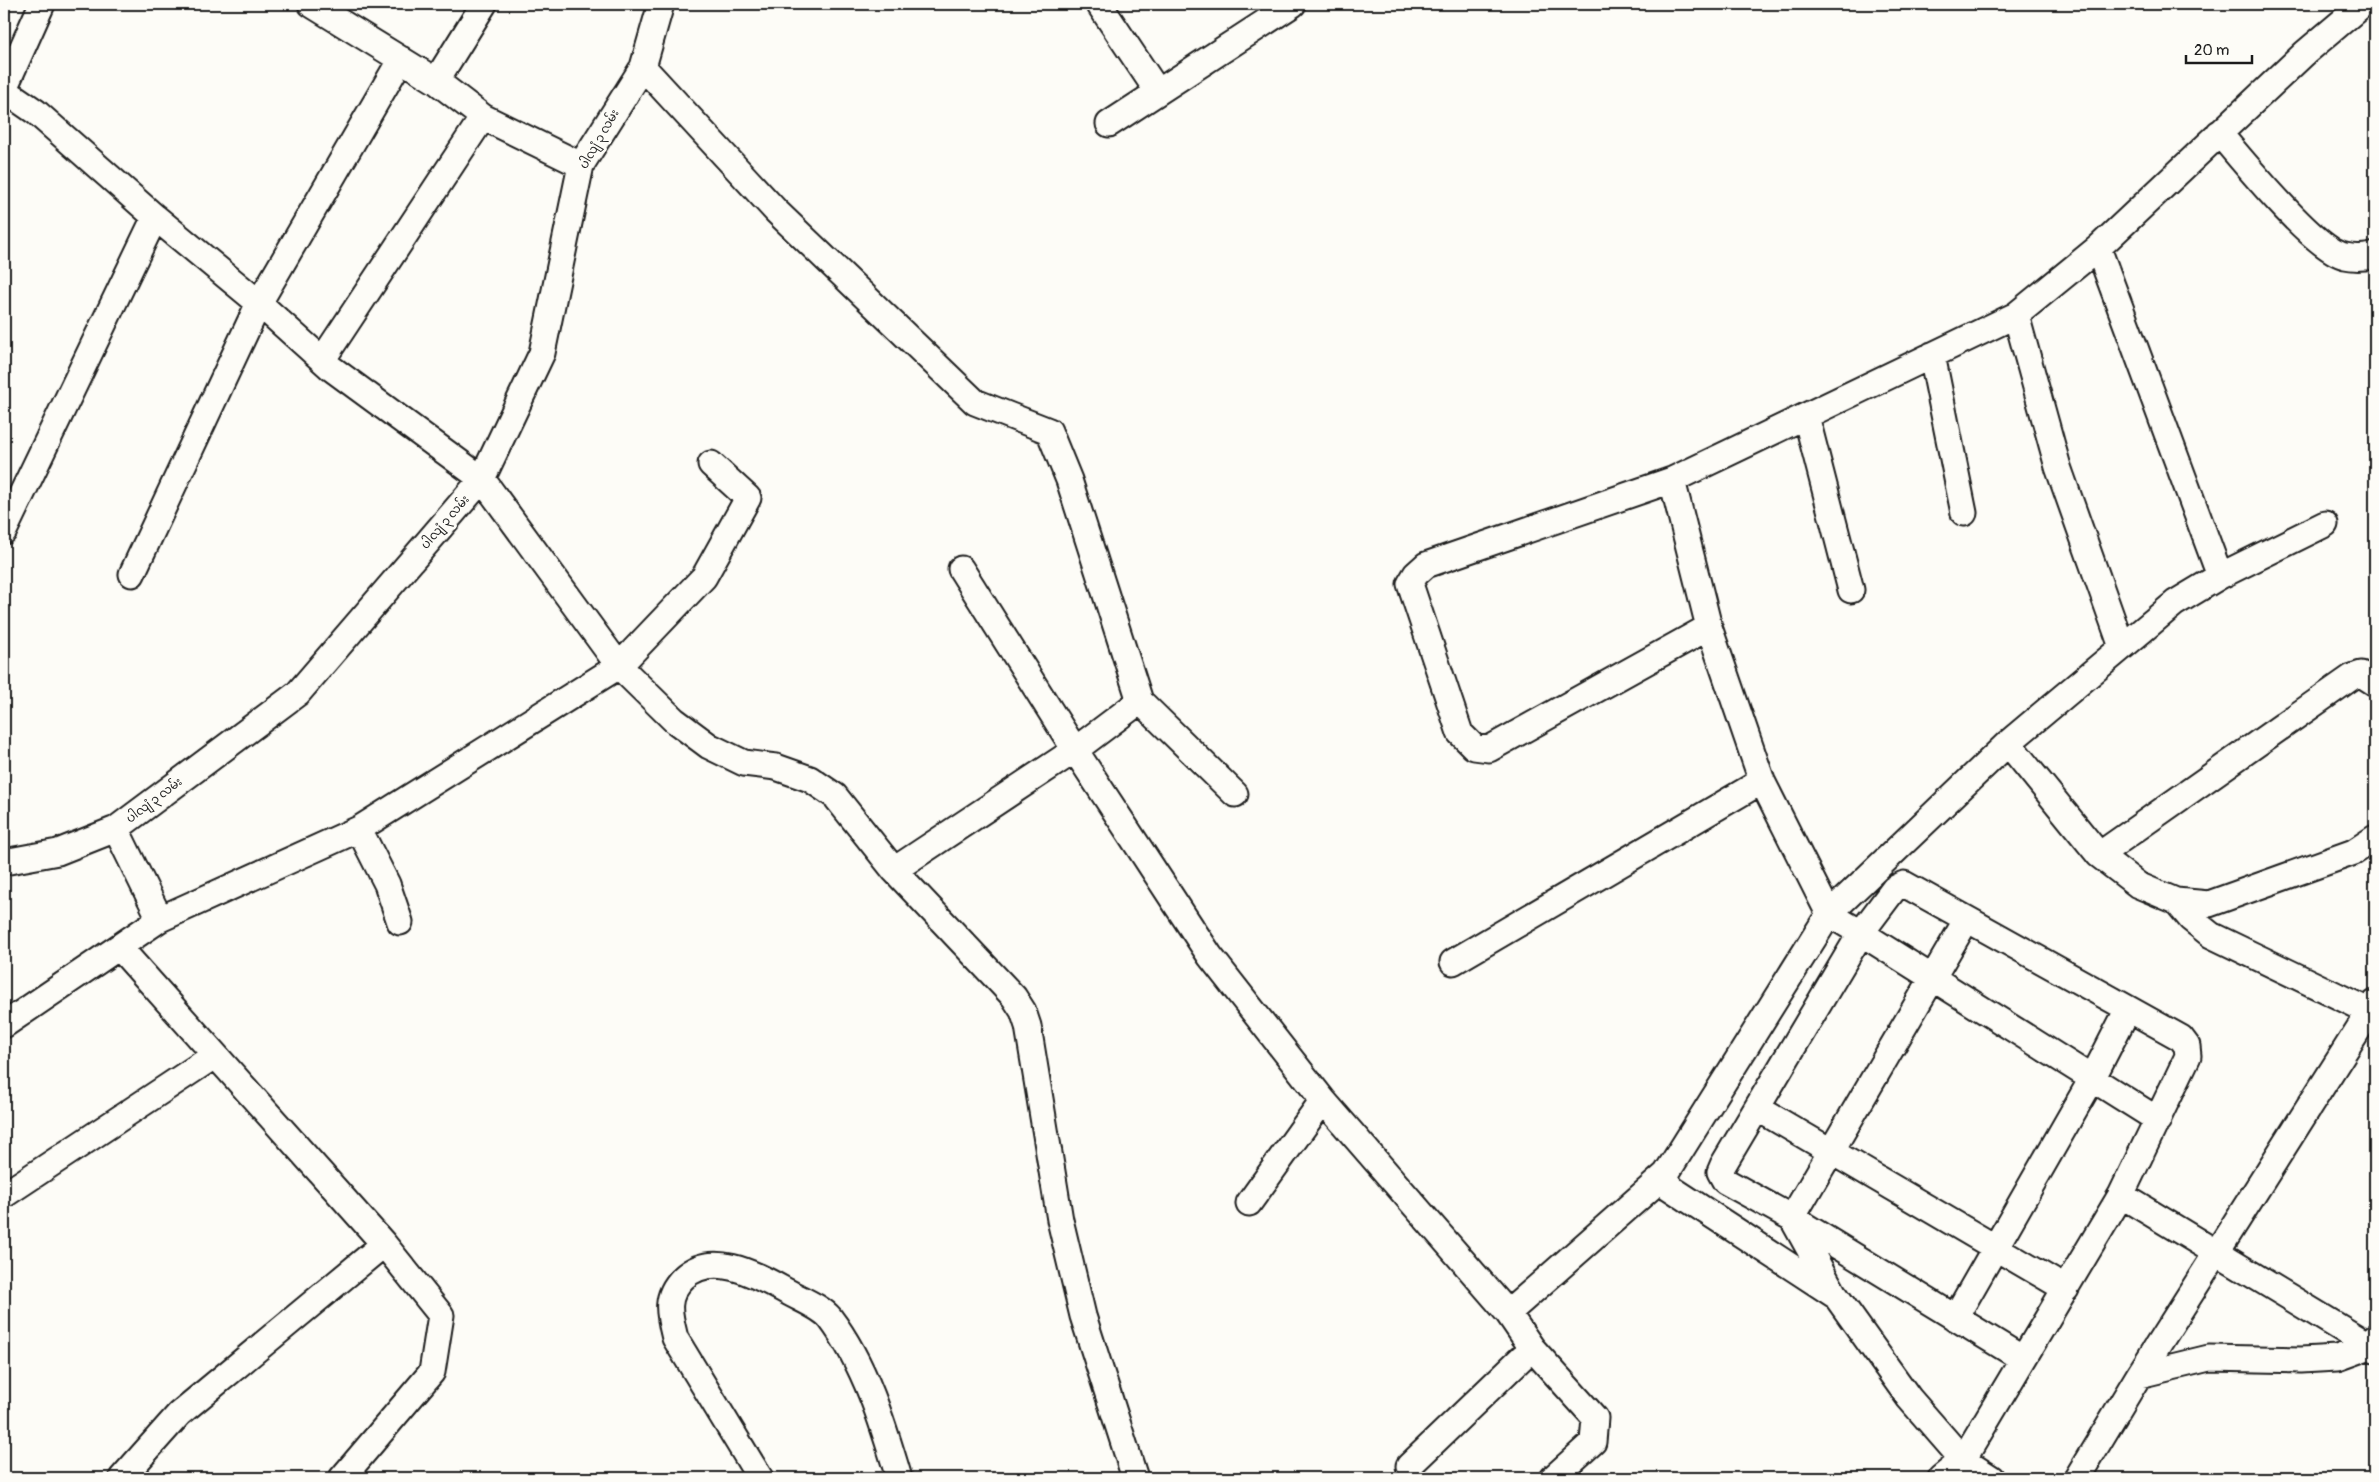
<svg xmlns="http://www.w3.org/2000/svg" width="2379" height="1482" viewBox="0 0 2379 1482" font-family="Pangolin,'Noto Sans Myanmar',sans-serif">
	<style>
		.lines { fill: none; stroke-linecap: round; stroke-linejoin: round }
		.minor-casing { stroke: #1c1c1c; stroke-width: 29 }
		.minor { stroke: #fdfcf7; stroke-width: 25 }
		.labels { text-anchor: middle; stroke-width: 5; stroke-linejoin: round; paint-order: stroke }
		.street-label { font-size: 12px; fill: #1c1c1c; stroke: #fdfcf7 }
	</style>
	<rect width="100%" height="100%" fill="#fdfcf7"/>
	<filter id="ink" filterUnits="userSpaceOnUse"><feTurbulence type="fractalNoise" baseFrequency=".02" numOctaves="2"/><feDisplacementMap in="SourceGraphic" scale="10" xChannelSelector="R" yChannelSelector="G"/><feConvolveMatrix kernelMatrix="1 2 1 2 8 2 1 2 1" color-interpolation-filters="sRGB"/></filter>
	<g filter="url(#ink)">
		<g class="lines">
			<defs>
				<path id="minor" d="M311,4L436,81L483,117L581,165
					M1099,4L1158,92
					M643,67L776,211L975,402L1049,431L1069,480L1140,701L1235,794
					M436,81L484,4
					M4,89L42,4
					M4,90L36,112L155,217L259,303L331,368L482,479L619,666L674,720L709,746L744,763L776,767L810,779L835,796L894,870L1014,997L1023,1011L1028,1026L1060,1220L1083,1316L1135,1478
					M1109,124L1293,4
					M2219,133C2241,159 2315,250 2345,256C2353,258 2367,258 2375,255
					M2016,315L2058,467L2122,647
					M1932,355L1964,513
					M323,359L483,117
					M1806,416L1851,590
					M1672,480L1426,565L1416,574L1410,584L1460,733L1474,747L1489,749L1709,627
					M4,531L155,217
					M961,569L1075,750L1210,956L1323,1100L1508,1313L1532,1348L1595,1418L1593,1442L1553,1478
					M132,574L259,303L401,59
					M2220,576L2325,524
					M2008,743L2099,855L2138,885L2176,901L2209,904L2354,852L2375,838
					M116,829L160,919
					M359,829L387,884L400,922
					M2099,855L2352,677L2361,674L2375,683
					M4,862L58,852L116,829L298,693L482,479L542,353L581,165L643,67L661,4
					M894,870L1075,750L1140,701
					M2176,901L2191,919L2211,935L2375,1014
					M119,947L384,1244L441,1315L432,1372L342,1478
					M1453,962L1762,781
					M4,1025L160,919L359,829L619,666L704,577L748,498L711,464
					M1757,1108L2066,1289
					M4,1195L214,1056
					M2121,1195L2375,1349
					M1249,1203L1323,1100
					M1833,1292L1792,1218L1967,919
					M1508,1313L1666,1174
					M1955,1318L2092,1079L2128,1009
					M2023,1359L1792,1218L1725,1181L1720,1172L1723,1165L1861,933L2158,1120
					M2139,1375L2209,1358L2301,1360L2337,1358L2370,1346L2375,1337
					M1409,1466L1532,1348
					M122,1478L179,1414L384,1244
					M760,1478L675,1338C669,1314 664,1297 683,1278C713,1249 758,1276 788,1292C800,1299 821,1307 830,1318C865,1364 883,1424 899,1478
					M1941,1478L1963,1460L2121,1195L2188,1056L2187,1046L2181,1038L1904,884L1894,889L1861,933L1829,914L1762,781L1709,627L1672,480L2016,315L2098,248L2305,53L2363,4
					M1991,1478L1963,1460L1909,1398L1836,1296L1669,1187L1666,1174L1829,914L2008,743L2175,603L2220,576L2098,248
					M2077,1478L2139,1375L2375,1003"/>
			</defs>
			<use href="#minor" class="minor-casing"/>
			<use href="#minor" class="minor"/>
		</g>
	</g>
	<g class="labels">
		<g class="street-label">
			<text transform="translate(599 139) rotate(-60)" y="4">ပါလျံ ၃ လမ်း</text>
			<text transform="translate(445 522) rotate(-49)" y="4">ပါလျံ ၃ လမ်း</text>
			<text transform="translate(154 800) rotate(-37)" y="4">ပါလျံ ၃ လမ်း</text>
		</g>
	</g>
	<rect width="2379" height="1482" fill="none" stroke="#fdfcf7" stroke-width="20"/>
	<rect x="10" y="10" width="2359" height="1462" fill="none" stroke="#1c1c1c" stroke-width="2" filter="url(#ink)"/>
	<path d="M2186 55v8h66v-8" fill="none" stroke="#1c1c1c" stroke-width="2.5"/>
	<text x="2194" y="55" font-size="15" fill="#1c1c1c" stroke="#fdfcf7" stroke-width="4" paint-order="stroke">20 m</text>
</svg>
